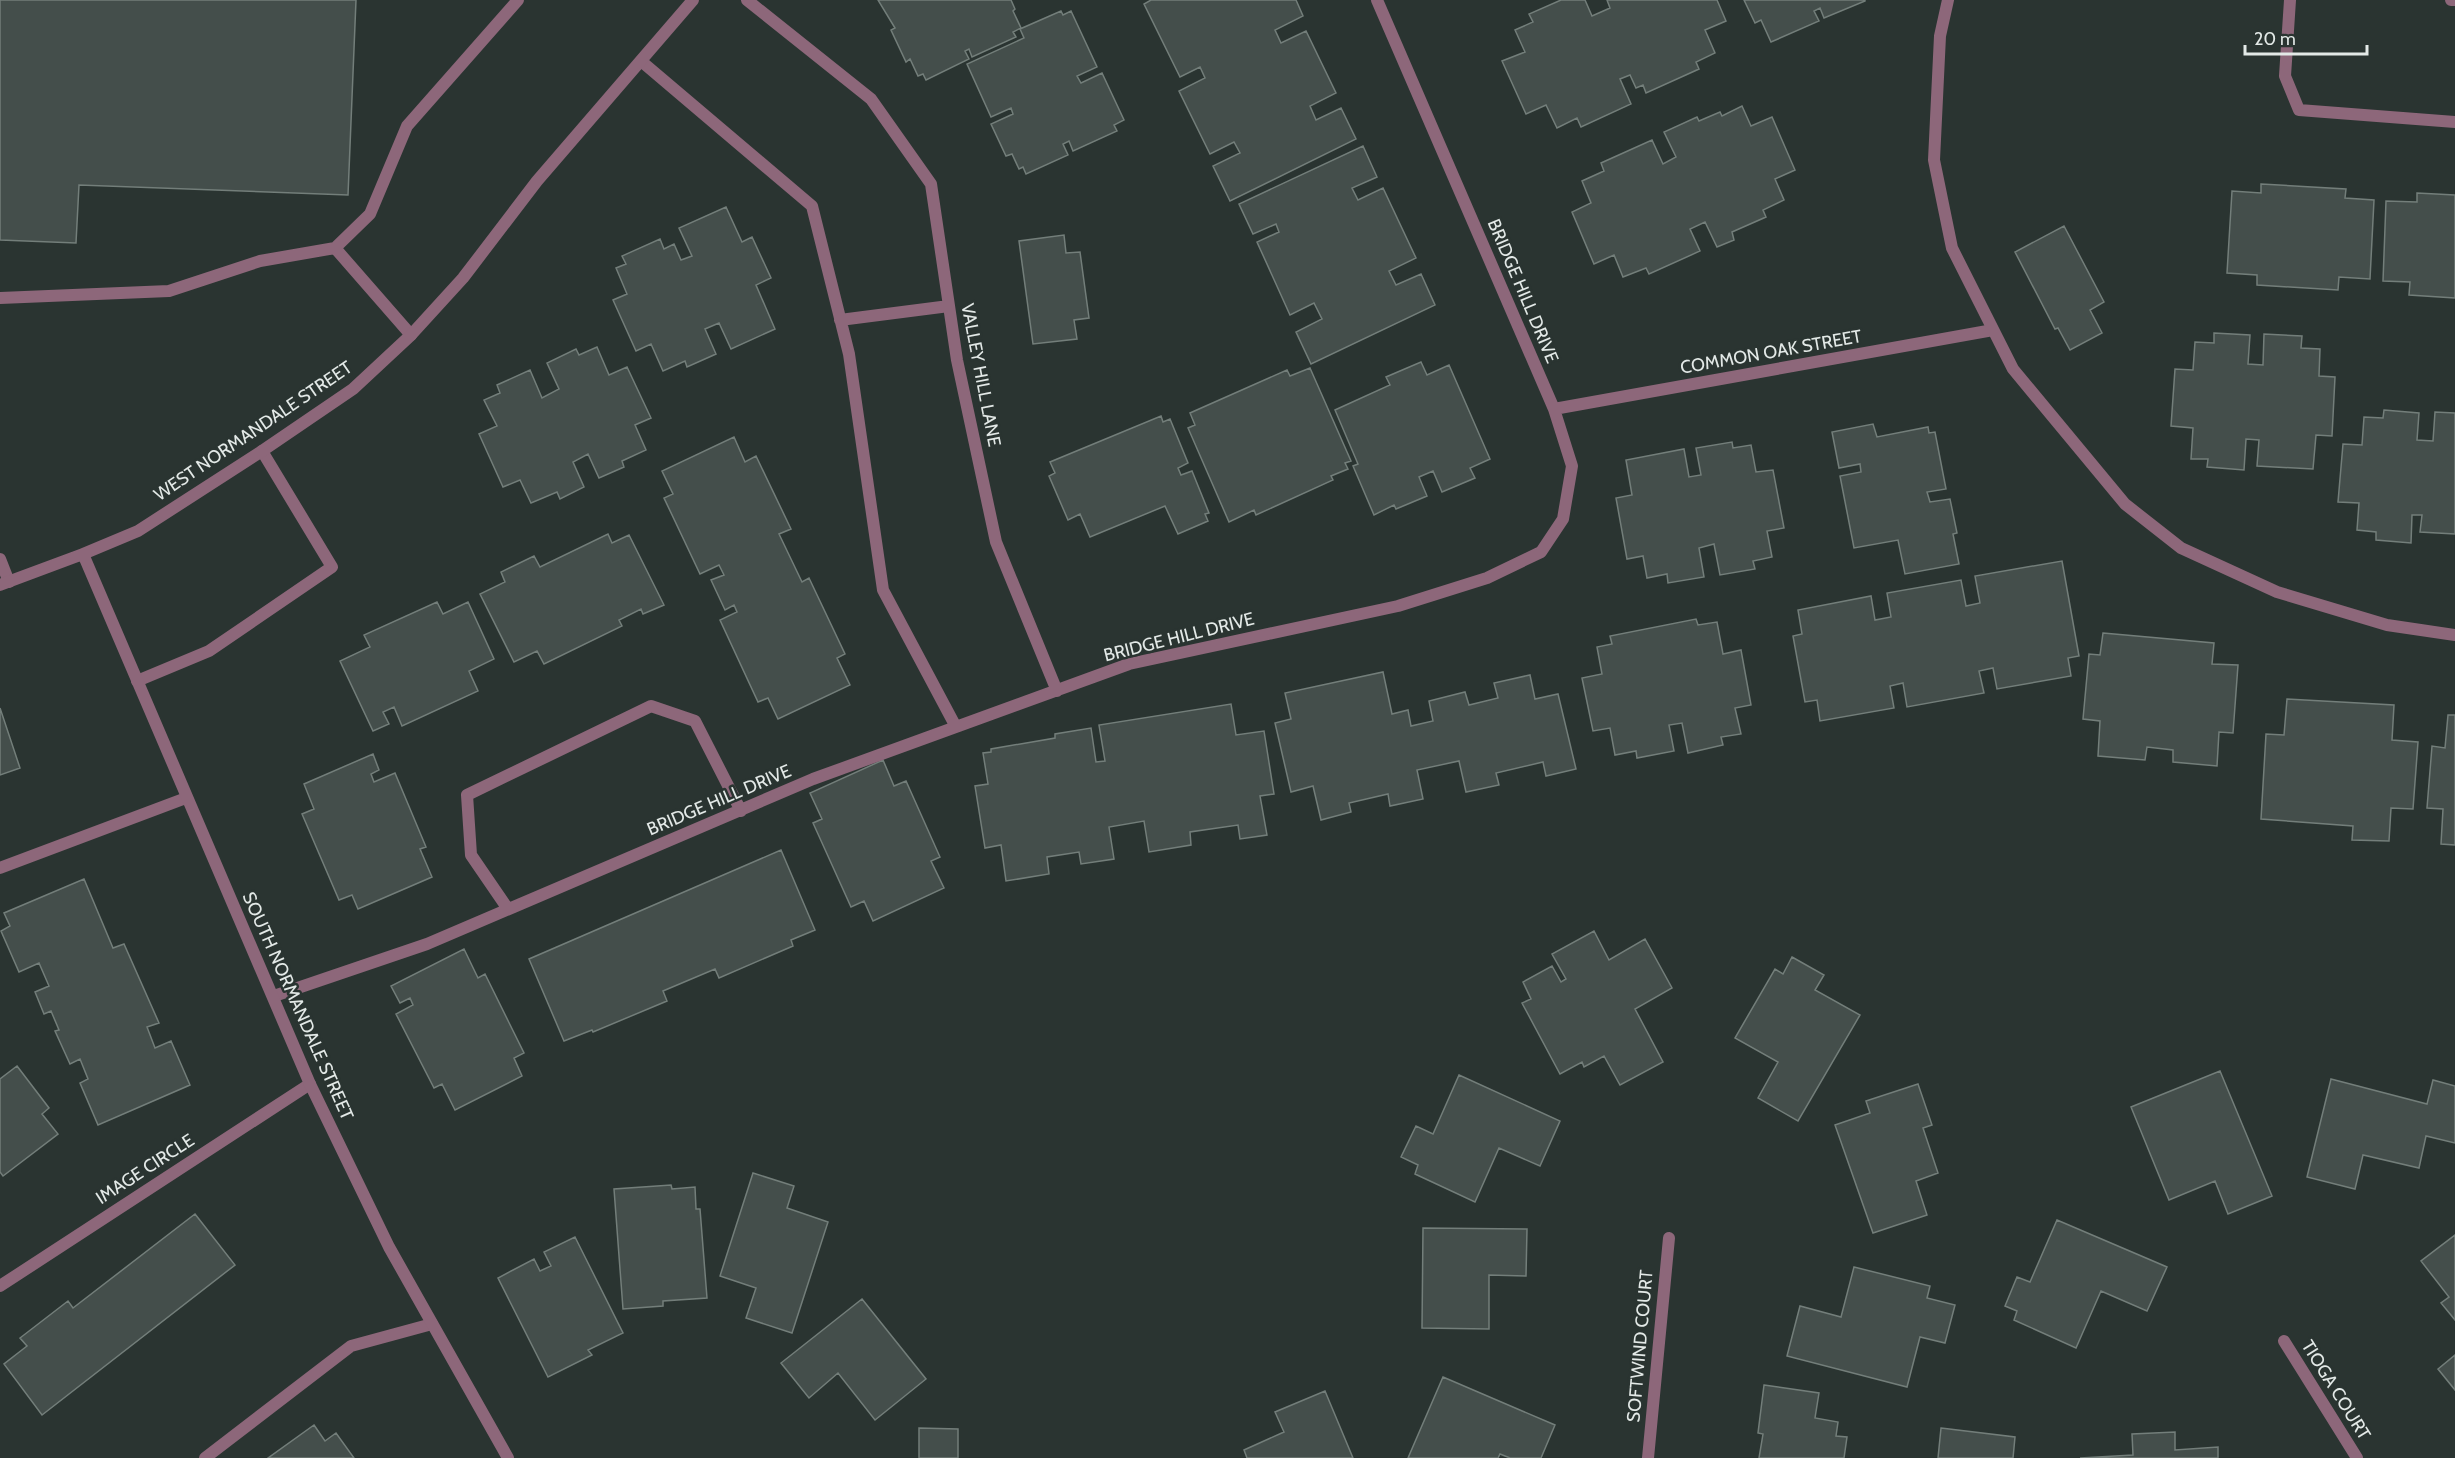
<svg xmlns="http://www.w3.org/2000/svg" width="2455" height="1458" viewBox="0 0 2455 1458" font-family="Cabin,sans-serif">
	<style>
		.building { fill: #444e4b; stroke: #737e7a; stroke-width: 1.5 }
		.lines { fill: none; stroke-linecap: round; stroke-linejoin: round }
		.service { stroke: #8d677a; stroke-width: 12 }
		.minor { stroke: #8d677a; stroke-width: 12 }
		.tertiary { stroke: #8d677a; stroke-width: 12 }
		.labels { text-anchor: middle; stroke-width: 5; stroke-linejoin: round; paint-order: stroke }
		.street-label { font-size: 18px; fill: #e3e9e7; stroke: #2a3431 }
	</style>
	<rect width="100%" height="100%" fill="#2a3431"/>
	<path class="building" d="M0,0H356L348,195L79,185L76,243L0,240Z
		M878,0H1011L1015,9L1013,11L1021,28L1013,32L1016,37L972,57L969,49L965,51L969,59L926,80L923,74L918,76L910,59L906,62L891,30L895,28Z
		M1151,0H1296L1303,16L1275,30L1281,43L1306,31L1336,93L1310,106L1316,120L1341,108L1356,139L1230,201L1213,166L1240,153L1234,142L1210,154L1179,91L1205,78L1200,67L1180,77L1144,4Z
		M1561,0H1585L1592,16L1610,8L1607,0H1717L1726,21L1705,30L1715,53L1696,62L1699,69L1646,93L1643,85L1636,88L1630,75L1620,79L1631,104L1581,127L1577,118L1557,128L1546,105L1526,114L1502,61L1525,52L1515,30L1533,22L1529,14Z
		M1744,0H1865V1L1824,18L1820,8L1814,11L1819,21L1771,42L1761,20L1755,23Z
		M1061,11L1063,15L1071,11L1097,67L1077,76L1081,83L1102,73L1124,120L1114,125L1117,131L1073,151L1069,141L1063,144L1068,155L1026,174L1023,167L1019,169L1012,154L1006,156L991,124L1013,114L1011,108L991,117L967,64L1024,38L1020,29Z
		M1742,106L1751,126L1772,117L1795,170L1775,179L1784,200L1763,210L1766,217L1732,232L1734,240L1717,247L1705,222L1690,229L1700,251L1649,274L1646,268L1623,277L1614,255L1594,264L1572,212L1591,203L1582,181L1604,171L1601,163L1652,140L1663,164L1676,157L1664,132L1697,117L1699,121L1720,112L1722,116Z
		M1363,146L1377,177L1352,188L1358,200L1383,188L1416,258L1389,271L1396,285L1421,274L1435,305L1311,364L1296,332L1322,319L1314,303L1290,315L1257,242L1279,232L1276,224L1253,234L1239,204Z
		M2261,184L2346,189L2345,198L2374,200L2370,279L2339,277L2338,290L2257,285V275L2227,273L2232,191L2261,193Z
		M2417,193L2455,195V298L2409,295L2410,282L2383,281L2386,201L2417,202Z
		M726,207L742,242L752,237L771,278L756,285L775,329L731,349L719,323L705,329L716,354L687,367L685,361L663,371L651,344L636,351L613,300L627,294L616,268L626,264L622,256L660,239L664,249L674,244L681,260L692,256L679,228Z
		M2064,226L2104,302L2090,310L2102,333L2070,350L2058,328L2055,329L2015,252Z
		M1064,235L1066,253L1080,252L1089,318L1074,320L1077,339L1033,344L1019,241Z
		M2214,333L2250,335L2248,364L2263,365L2264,334L2302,336L2301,348L2320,349L2319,376L2335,377L2332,436L2316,435L2313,469L2257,466L2259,440L2246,439L2244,470L2207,467L2208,459H2191L2193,428L2171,426L2175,369L2193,370L2195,342L2214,343Z
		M597,347L609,375L627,367L651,418L635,425L646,450L622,461L624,467L599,478L588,454L573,462L584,487L560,499L557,492L531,503L520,480L503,487L479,434L497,426L484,400L500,393L497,385L530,370L542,398L559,389L547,363L576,349L579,355Z
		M1421,362L1427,375L1449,365L1490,459L1470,468L1475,478L1442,492L1433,471L1419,477L1427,496L1396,509L1394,505L1374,515L1353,466L1358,464L1335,410L1390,385L1386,377Z
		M1310,368L1351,461L1345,463L1348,469L1331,476L1333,480L1256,515L1254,510L1229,522L1188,428L1195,425L1190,413L1287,370L1290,376Z
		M2384,410L2419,413L2417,440L2433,441L2435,412L2455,413V534L2420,532L2422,515H2412L2411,543L2376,540V532L2357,530L2359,503L2338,502L2343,444L2362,445L2364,417L2383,418Z
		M1161,416L1163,422L1170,419L1188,463L1178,468L1181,475L1192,471L1209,513L1205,514L1208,521L1178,534L1165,506L1090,537L1080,514L1068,520L1049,476L1055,473L1050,462Z
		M1873,424L1877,437L1928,427L1929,433L1935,432L1946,489L1927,492L1930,502L1950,499L1957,533L1953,534L1959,564L1905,574L1898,540L1854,548L1840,476L1861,472L1860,464L1839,468L1832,432Z
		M734,437L745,462L756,456L791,529L779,534L802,582L809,578L845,654L837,658L850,685L778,719L768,698L758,702L720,620L737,612L734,605L725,610L711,580L724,575L719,565L700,574L664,498L673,494L662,471Z
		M1732,442L1733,448L1751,445L1756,472L1773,470L1784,528L1767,531L1772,557L1753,561L1755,569L1720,575L1714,544L1699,548L1704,577L1668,583L1667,574L1647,578L1643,556L1627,559L1616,498L1632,495L1626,460L1684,449L1689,477L1701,475L1696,448Z
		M608,534L612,543L629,535L664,605L643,614L641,609L619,620L622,626L544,664L537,651L514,662L480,594L505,582L501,572L534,556L540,567Z
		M2062,561L2079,656L2068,658L2071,676L1997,689L1993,668L1979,671L1984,693L1907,707L1903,683L1890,686L1894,708L1820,721L1817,700L1805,702L1793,636L1802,634L1798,610L1871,596L1875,620L1891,617L1887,593L1961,580L1966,606L1980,603L1975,576Z
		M437,602L443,614L468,602L494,659L469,671L478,691L402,726L394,707L383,712L389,724L373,731L340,661L370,647L364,635Z
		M1696,619L1698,625L1717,622L1723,654L1741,650L1751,705L1735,708L1741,734L1721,737L1723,745L1688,753L1682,723L1669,725L1674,751L1637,758L1636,751L1615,755L1610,728L1593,731L1582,678L1602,674L1597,647L1612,644L1610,636Z
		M2103,633L2214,643L2212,664L2238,665L2233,733L2219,732L2217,766L2173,762V750L2147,747L2145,760L2098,756L2100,721L2083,719L2089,654L2100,655Z
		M1383,672L1392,714L1408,710L1411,726L1433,721L1429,701L1465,692L1469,705L1498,698L1494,683L1530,675L1535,699L1558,694L1576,769L1546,776L1543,762L1496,773L1499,785L1466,792L1459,761L1417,770L1423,799L1390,806L1388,794L1349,803L1351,812L1321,820L1313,786L1291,792L1275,723L1291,719L1285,693Z
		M2287,699L2394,705L2392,740L2418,742L2413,809L2391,808L2389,841L2352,840L2353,826L2261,819L2266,734L2284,735Z
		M1231,704L1236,735L1264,731L1274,794L1260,796L1267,835L1240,839L1238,825L1190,832L1191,845L1149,852L1144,821L1109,827L1114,859L1081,864L1079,852L1047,857L1049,874L1006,881L1001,845L985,848L975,786L988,784L983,753L991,752V749L1055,738V734L1091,728L1096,762L1105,761L1099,725Z
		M0,708L20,768L0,775Z
		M2448,715H2455V845L2441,844L2443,809L2427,808L2432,746L2445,748Z
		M373,754L379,770L371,774L374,782L395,773L426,847L420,849L432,877L358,909L352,895L339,900L302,814L314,809L304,784Z
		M883,760L894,786L906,781L940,857L931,861L944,888L873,921L864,901L851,907L813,823L822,819L810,793Z
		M781,850L815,930L791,940L793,946L719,978L715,969L663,991L667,1001L593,1032L592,1030L564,1041L529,959Z
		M84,879L113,948L124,944L159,1023L147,1027L155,1048L171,1041L190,1085L98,1125L80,1083L88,1079L80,1059L70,1064L55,1031L59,1030L51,1011L44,1014L35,992L49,986L39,963L19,972L1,931L10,926L4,913Z
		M1594,931L1609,960L1645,939L1672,988L1635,1009L1663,1062L1620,1085L1604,1056L1584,1067L1582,1062L1560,1074L1522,1003L1531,999L1523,982L1552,966L1561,982L1566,979L1552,954Z
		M464,949L478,978L485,974L524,1053L514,1058L522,1076L455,1110L442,1084L434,1088L396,1014L413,1005L410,998L400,1003L391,986Z
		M1792,957L1824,975L1815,990L1860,1015L1798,1121L1758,1098L1778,1062L1735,1038L1775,969L1783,974Z
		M17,1066L49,1108L42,1114L58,1134L3,1176L0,1172V1079Z
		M2220,1071L2272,1196L2228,1214L2215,1181L2169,1200L2131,1107Z
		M1459,1075L1560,1121L1540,1166L1499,1148L1475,1202L1415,1174L1418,1165L1401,1157L1416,1126L1433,1134Z
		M2331,1079L2427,1104L2433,1080L2455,1086V1143L2426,1136L2419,1168L2363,1155L2355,1189L2307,1177Z
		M1918,1084L1932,1125L1923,1128L1938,1173L1916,1181L1927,1215L1873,1233L1835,1125L1870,1113L1866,1101Z
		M753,1173L794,1186L787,1208L828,1222L792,1333L746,1318L756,1288L720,1276Z
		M671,1185L672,1189L695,1187L696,1209H700L707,1298L663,1301V1306L623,1309L614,1189Z
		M195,1214L235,1265L42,1415L4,1364L27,1346L20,1338L68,1301L73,1308Z
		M2057,1220L2167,1267L2147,1311L2101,1291L2076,1348L2014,1320L2017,1311L2005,1306L2017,1277L2030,1282Z
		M1423,1228L1527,1229L1526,1276L1489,1275V1329L1422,1328Z
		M2455,1235V1320L2441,1303L2449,1297L2421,1261Z
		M575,1237L623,1333L588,1350L592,1355L548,1377L498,1278L534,1259L540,1271L551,1266L544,1252Z
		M1854,1267L1930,1286L1927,1298L1955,1305L1945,1343L1920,1337L1907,1387L1787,1356L1800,1306L1841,1317Z
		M862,1299L926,1379L875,1420L838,1373L809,1398L781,1363Z
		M2455,1355V1390L2438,1369Z
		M1443,1377L1555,1425L1541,1458H1510L1500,1454L1498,1458H1408Z
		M1764,1385L1819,1393L1815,1418L1838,1422L1836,1436L1847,1437L1844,1458H1759L1763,1434L1758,1433Z
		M1325,1391L1353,1458H1247L1244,1450L1284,1432L1275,1412Z
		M314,1425L325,1441L336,1433L354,1458H268Z
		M919,1428L958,1429V1458H919Z
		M1941,1428L2015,1437L2013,1458H1938Z
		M2175,1432V1450L2218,1447V1458H2080L2133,1455L2132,1434Z"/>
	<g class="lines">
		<path class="service" d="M747,0L871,99L931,184L957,360L996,542L1057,691
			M1948,0L1940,36L1934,160L1952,248L2013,369L2125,504L2181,548L2277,592L2387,625L2455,635
			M2290,0L2285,76L2299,110L2455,122
			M2451,0H2455
			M641,61L812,206L849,354L883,590L956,727
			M0,298L169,291L260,261L335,248
			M840,320L949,306
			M411,335L335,248L370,214L407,126L518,0
			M1554,409L1993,330
			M0,559L9,582
			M137,681L209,651L332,567L262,451
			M0,868L186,798
			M508,909L471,855L467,795L651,706L695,721L741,811
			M274,996L427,944L813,779L1129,664L1398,606L1487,578L1541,552L1563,519L1572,466L1554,409L1377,0
			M0,1286L310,1084
			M205,1458L351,1346L432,1324"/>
		<path class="minor" d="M2284,1341L2357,1458
			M1648,1458L1669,1238"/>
		<path class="tertiary" d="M83,554L310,1084L389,1247L508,1458
			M0,585L83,554L138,531L262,451L353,389L411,335L463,278L537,181L693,0"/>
	</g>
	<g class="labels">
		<g class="street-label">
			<text transform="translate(1523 291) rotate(67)" y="6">BRIDGE HILL DRIVE</text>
			<text transform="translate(1771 352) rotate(-10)" y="6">COMMON OAK STREET</text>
			<text transform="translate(981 375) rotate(79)" y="6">VALLEY HILL LANE</text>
			<text transform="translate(253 431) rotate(-34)" y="6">WEST NORMANDALE STREET</text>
			<text transform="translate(1179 637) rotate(-14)" y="6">BRIDGE HILL DRIVE</text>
			<text transform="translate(719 800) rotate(-23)" y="6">BRIDGE HILL DRIVE</text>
			<text transform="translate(298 1006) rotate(66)" y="6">SOUTH NORMANDALE STREET</text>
			<text transform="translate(145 1169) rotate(-33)" y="6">IMAGE CIRCLE</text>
			<text transform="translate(1640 1346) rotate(-85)" y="6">SOFTWIND COURT</text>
			<text transform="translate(2336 1390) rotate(58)" y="6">TIOGA COURT</text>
		</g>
	</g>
	<path d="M2245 45v9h122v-9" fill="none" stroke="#e3e9e7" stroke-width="3"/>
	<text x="2254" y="45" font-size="18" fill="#e3e9e7" stroke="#2a3431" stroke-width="4.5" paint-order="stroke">20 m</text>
</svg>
